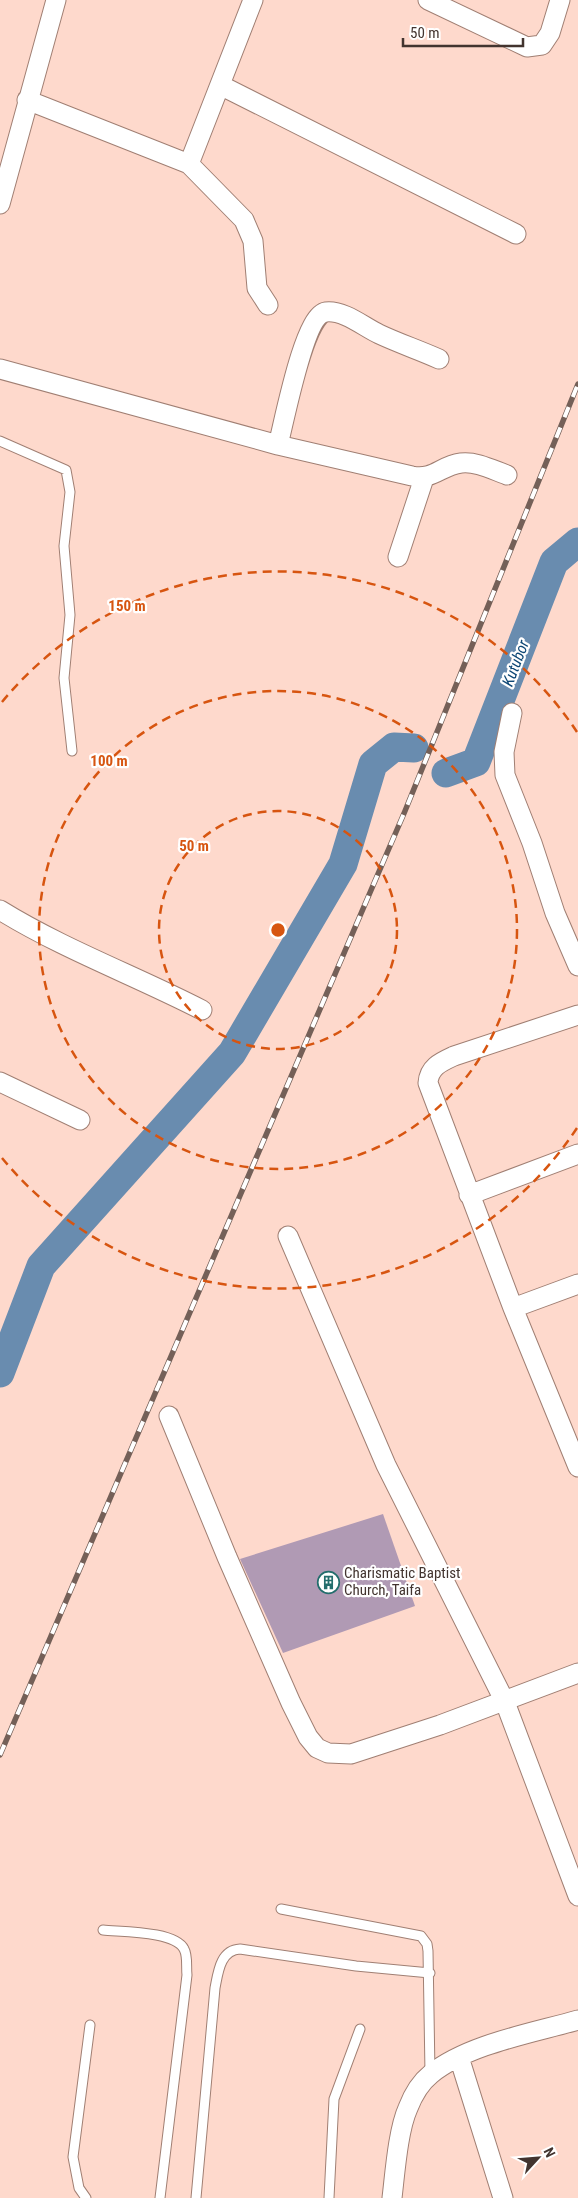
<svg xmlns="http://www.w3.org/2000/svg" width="578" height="2198" viewBox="0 0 578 2198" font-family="'Roboto Condensed',sans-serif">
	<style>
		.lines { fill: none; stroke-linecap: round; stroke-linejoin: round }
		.river { stroke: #698caf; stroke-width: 29 }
		.building { fill: #b09ab4 }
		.service-casing { stroke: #a07f73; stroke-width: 11 }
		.minor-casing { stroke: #a07f73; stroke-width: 21 }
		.service { stroke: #fff; stroke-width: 9 }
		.minor { stroke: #fff; stroke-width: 19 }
		.rail-casing { stroke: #746058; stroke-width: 5.5 }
		.rail { stroke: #fff; stroke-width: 4; stroke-dasharray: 11; stroke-linecap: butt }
		.ring { fill: none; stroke: #d75510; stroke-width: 2.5; stroke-dasharray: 9 6 }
		.labels { text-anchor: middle; stroke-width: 4.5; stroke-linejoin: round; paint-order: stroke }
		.poi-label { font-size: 15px; fill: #42342f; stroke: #fff; text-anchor: start }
		.water-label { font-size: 16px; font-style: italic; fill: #0f4876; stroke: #fff }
		.centre { fill: #d75510; stroke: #fff; stroke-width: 2.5 }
		.ring-label { font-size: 15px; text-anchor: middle; font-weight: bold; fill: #d75510; stroke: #fff; stroke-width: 4.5; stroke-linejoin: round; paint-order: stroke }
	</style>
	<rect width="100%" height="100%" fill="#fed9cc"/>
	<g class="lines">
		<path class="river" d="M446,773L476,762L554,562L578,542
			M0,1373L41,1266L232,1053L343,864L373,764L394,747L414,748"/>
	</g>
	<path class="building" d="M383,1514L415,1606L283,1653L240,1559Z"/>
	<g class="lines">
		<defs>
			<path id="service" d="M0,441L66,470L70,492L64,546L70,615L64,678L72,751
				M281,1909L421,1936L427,1944L428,1951L430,2073
				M103,1930C122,1932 175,1931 184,1949C188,1956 186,1967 187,1975L160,2198
				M86,2198L79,2188L73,2157L90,2025
				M196,2198L215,1988C218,1973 220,1950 240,1949L356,1966L430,1973
				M329,2198L334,2099L360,2029"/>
			<path id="minor" d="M428,0L527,47L542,45L550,33L560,0
				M220,85L516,234
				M27,100L189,164L244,220L253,241L257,288L268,305
				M189,164L253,0
				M0,204L56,0
				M0,369L278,445L412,476C434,480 440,466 461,463C476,461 493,470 507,475
				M278,445C284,423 304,315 326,312C344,310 364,327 379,334C398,343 419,350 439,359
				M398,557L424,478
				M512,713L504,752L505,775L532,843L555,913L578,966
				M0,910C63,949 136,976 202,1010
				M578,1015L454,1056C441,1062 429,1067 428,1083L513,1308L578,1467
				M0,1082L80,1120
				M469,1195L578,1154
				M288,1236L386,1465L505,1702L578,1896
				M513,1308L578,1284
				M169,1416L227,1557L291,1703L308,1737L317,1748L328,1753L351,1754L440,1725L578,1673
				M459,2057L503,2198
				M392,2198C395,2173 398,2130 408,2108C413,2095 421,2082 431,2074C468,2044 533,2033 578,2020"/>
		</defs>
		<use href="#service" class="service-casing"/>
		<use href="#minor" class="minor-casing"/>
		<use href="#service" class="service"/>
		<use href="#minor" class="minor"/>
		<defs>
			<path id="rail" d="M0,1755L405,811L578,384"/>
		</defs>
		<use href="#rail" class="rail-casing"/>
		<use href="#rail" class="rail"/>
	</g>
	<g class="ring">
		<circle cx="278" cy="930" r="119"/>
		<circle cx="278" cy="930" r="239"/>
		<path d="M577 1128A358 358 0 0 1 2 1158M2 702A358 358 0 0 1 577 732"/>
	</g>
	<defs>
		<symbol id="building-ring" viewBox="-11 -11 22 22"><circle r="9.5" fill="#fff" stroke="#236e6d" stroke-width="1.5"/><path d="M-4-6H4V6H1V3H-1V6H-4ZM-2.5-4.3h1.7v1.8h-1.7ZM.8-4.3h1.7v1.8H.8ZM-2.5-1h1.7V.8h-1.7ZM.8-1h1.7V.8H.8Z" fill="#236e6d"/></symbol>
	</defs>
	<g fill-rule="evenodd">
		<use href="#building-ring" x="316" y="1570" width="25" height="25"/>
	</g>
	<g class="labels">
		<g class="poi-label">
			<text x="344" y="1578">Charismatic Baptist<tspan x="344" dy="17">Church, Taifa</tspan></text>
		</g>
		<g class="water-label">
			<text transform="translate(515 663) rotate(-69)" y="6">Kutubor</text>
		</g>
	</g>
	<circle cx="278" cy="930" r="8" class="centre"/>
	<g class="ring-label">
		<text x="127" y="611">150 m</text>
		<text x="109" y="766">100 m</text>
		<text x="194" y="851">50 m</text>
	</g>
	<g transform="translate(538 2158) rotate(64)" stroke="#ffffff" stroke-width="4" paint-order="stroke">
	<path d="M0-4L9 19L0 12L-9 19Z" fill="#42342f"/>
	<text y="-8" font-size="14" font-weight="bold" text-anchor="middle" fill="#42342f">N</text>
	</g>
	<path d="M403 38v8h120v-8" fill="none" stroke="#42342f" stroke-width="2.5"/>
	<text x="410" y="38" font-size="15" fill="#42342f" stroke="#ffffff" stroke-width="4" paint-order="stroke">50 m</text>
</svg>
